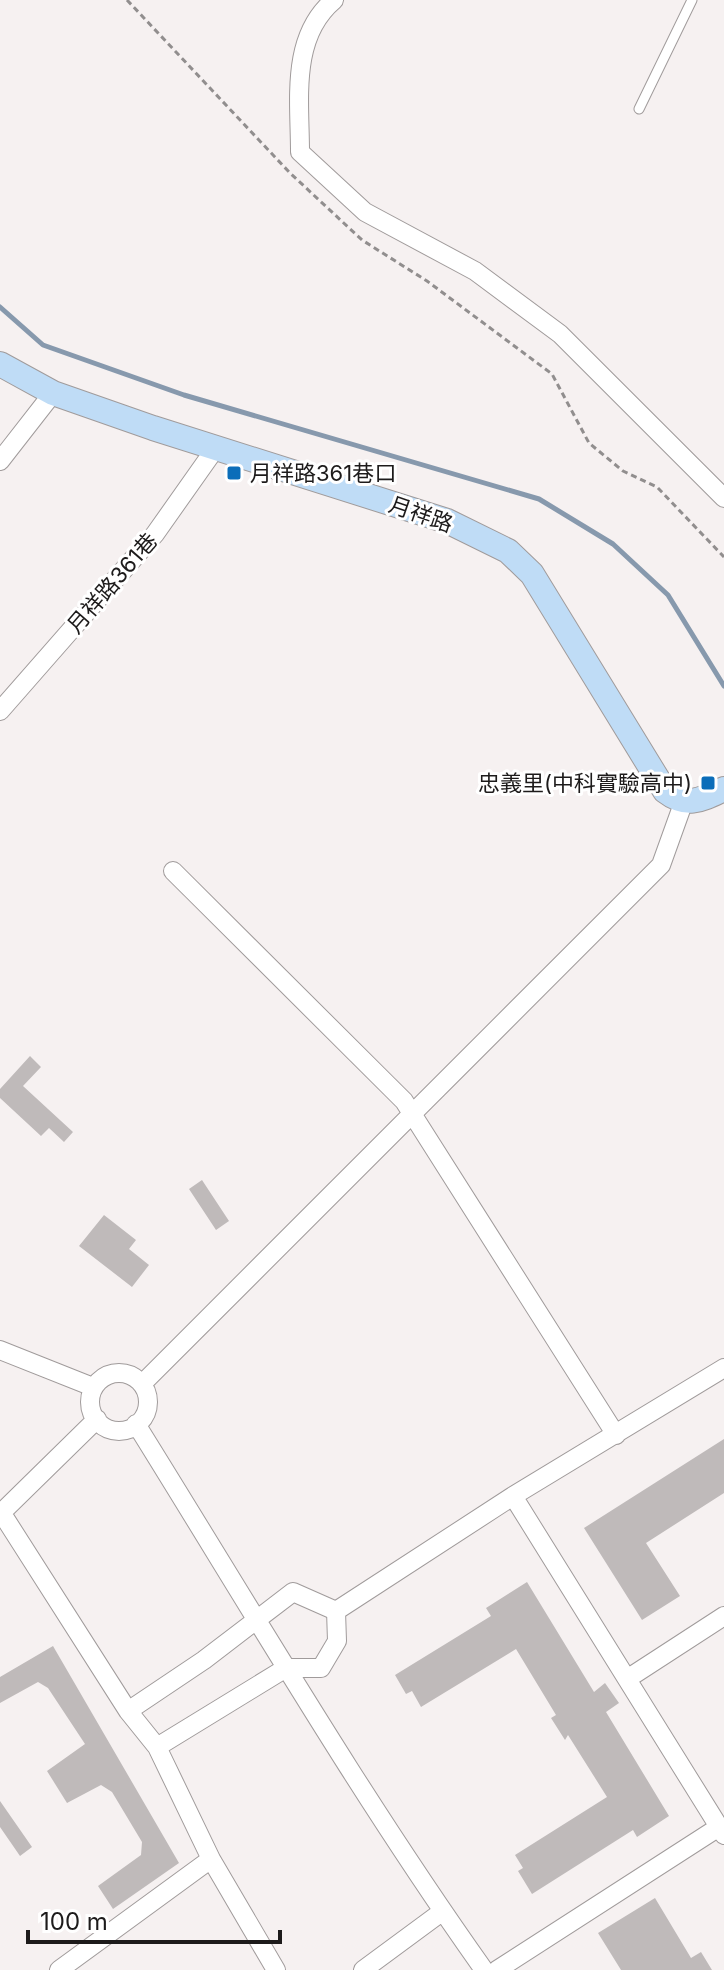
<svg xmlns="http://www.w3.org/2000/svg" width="724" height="1970" viewBox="0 0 724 1970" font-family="Inter,'Noto Sans TC',sans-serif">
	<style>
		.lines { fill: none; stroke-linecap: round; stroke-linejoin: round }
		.stream { stroke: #8799ad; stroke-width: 5 }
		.building { fill: #bfbaba }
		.lane-casing { stroke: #a09b9b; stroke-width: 11 }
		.street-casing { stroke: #a09b9b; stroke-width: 20 }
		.secondary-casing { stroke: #a09b9b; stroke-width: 26 }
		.path { stroke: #918e8e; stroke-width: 3; stroke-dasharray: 6 4; stroke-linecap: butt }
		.lane { stroke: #fff; stroke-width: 9 }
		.street { stroke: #fff; stroke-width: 18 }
		.secondary { stroke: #bfdcf6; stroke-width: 24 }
		.poi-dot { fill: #0b6db9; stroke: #fff; stroke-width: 3 }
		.labels { text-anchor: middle; stroke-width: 6; stroke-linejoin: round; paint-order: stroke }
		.poi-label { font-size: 22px; fill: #1d1b1b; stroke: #fff; text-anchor: start }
		.street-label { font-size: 22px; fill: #1d1b1b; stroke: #fff }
	</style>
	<rect width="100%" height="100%" fill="#f6f1f1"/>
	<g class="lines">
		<path class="stream" d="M0,307L43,345L184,395L539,499L613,544L668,595L724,686"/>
	</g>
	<path class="building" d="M30,1056L41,1067L23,1086L73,1132L64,1142L49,1128L41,1136L0,1098V1089Z
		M202,1180L229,1221L216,1230L189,1189Z
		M104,1215L136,1240L129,1249L149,1265L132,1287L79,1246Z
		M724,1439V1493L646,1543L680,1596L642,1620L584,1528Z
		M527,1582L594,1692L605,1683L619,1703L606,1712L669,1816L637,1837L633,1830L532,1894L518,1871L523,1868L515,1855L607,1797L568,1735L565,1740L551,1718L556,1715L516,1649L421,1707L412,1691L406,1694L395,1675L491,1616L486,1608Z
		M53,1646L179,1863L113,1909L98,1886L141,1855L142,1842L112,1792L101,1785L67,1803L47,1771L85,1744L48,1688L38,1682L0,1703V1677Z
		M0,1801L32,1847L20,1856L0,1827Z
		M655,1898L691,1958L701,1952L712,1970H621L598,1933Z"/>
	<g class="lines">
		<defs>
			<path id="lane" d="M639,109L692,0"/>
			<path id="street" d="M334,0C290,37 300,100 300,152L365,212L475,271L560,334L724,498
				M0,461L53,393
				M0,711L155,534L215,449
				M173,871L404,1101L616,1435
				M0,1350L93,1387
				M90 1402a29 29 0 1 1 58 0a29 29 0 1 1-58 0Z
				M142,1384L661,865L684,801
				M136,1424C250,1607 359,1794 484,1970
				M513,1496L724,1835
				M1,1512L128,1711L157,1747L211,1859L276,1970
				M0,1514L97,1419
				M336,1611L513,1496L724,1368
				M627,1679L724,1616
				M128,1711L204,1660L293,1592L336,1611L337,1641L321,1668H286L157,1747
				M59,1970L211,1859
				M363,1970L443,1911
				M497,1970L719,1827"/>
			<path id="secondary" d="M0,364L53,393L153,428L447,521L508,551L532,574L665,791C687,808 701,800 724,789"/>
		</defs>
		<use href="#lane" class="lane-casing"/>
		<use href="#street" class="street-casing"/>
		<use href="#secondary" class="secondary-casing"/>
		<path class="path" d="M127,0L290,173L362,240L427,281L552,374L589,443L623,471L657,487L724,557"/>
		<use href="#lane" class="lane"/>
		<use href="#street" class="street"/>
		<use href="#secondary" class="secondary"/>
	</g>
	<g class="poi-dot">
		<rect x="226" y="465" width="16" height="16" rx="4"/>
		<rect x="700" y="775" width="16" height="16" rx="4"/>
	</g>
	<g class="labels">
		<g class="poi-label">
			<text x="250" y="481">月祥路361巷口</text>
			<text x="692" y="791" text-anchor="end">忠義里(中科實驗高中)</text>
		</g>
		<g class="street-label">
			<text transform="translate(421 514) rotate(19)" y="8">月祥路</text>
			<text transform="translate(112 583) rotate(-49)" y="8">月祥路361巷</text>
		</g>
	</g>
	<path d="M28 1930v12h252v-12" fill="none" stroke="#1d1b1b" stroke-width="4"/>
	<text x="40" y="1930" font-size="24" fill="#1d1b1b" stroke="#ffffff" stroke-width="6" paint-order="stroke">100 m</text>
</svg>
